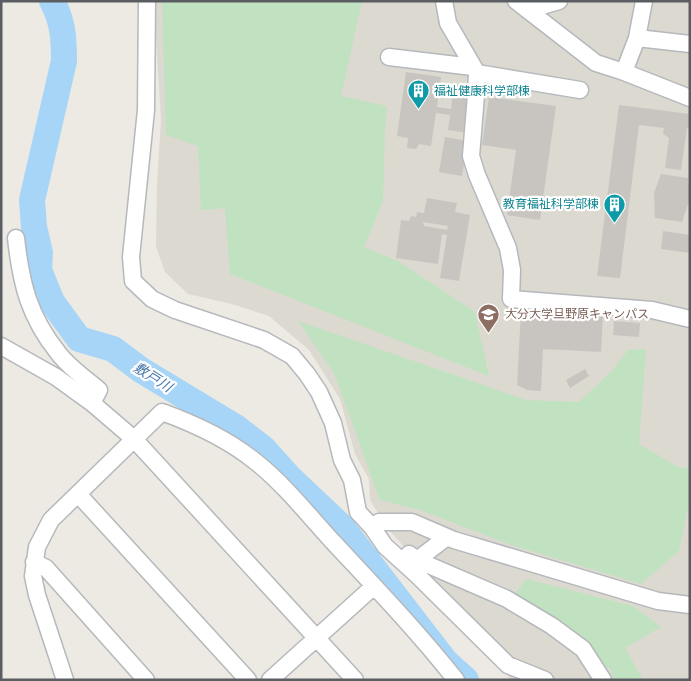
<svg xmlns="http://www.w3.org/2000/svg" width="691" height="681" viewBox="0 0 691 681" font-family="Manrope,'Noto Sans JP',sans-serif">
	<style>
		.education { fill: #dcd9d0 }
		.green { fill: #c0e2c0 }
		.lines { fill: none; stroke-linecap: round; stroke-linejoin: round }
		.river { stroke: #a6d5f8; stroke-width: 26 }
		.building { fill: #c8c5c0; fill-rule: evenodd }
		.minor-casing { stroke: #b5b8bc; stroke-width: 19 }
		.minor { stroke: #fff; stroke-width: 16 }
		.labels { text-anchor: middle; stroke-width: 4.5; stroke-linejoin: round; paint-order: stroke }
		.culture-label { font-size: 12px; fill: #0d838f; stroke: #fff; text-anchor: start }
		.education-label { font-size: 12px; fill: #785e54; stroke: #fff; text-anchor: start }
		.water-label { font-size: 14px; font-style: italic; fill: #4576a8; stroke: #fff }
	</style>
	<rect width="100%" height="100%" fill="#eceae2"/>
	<path class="education" d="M155,1H690V680H510L502,666L442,589L388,529L370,500L369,479L355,454L340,399L309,350L269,316L232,304L188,294L165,272L156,247L157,183L161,120L155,21Z"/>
	<path class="green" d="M162,1H362L341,96L387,106L385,130L383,201L364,247L398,261L475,312L489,376L230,274L225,208L201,210L198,146L166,135Z
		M298,321L527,400L579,402L612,371L628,350L646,349L639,444L678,467L690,468V497L679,551L641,584L511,545L420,510L380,500L334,373Z
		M526,579L633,606L661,627L625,648L643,680H614L610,669L515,594Z"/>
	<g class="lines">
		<path class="river" d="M52,1C63,21 64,39 64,61L32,200L34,227L40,253L39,270L52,302L79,339L113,349L141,370L237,428L263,448L289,477L342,527L432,644L446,662L466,680"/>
	</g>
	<path class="building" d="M406,72L441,77L437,107L451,109L453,90L473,92L468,133L448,130L450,115L436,113L431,146L419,144L416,149L407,148L408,138L397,136Z
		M489,97L556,106L540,220L507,215L516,150L482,145Z
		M619,105L690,114V129L687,128L681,170L665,168L669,138L663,134L664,128L639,125L620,278L597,276Z
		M445,137L468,141L462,176L439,172Z
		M661,174L688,178L690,198L682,222L655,218L654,193Z
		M427,198L457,203L455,212L470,215L459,281L440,278L447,235L442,234L438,264L396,258L401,220L409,221L411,216L416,217L417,212L424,213ZM423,222L448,226L447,230L424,226Z
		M663,231L690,235V253L661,249Z
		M521,311L603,315L601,352L543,349L541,391L527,390L517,385Z
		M614,321L640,323L639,337L613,335Z
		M585,369L589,376L570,388L566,380Z"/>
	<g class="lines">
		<defs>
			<path id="minor" d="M147,1L146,110L131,257L133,281L152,299L175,310L264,340L292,356L307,374L319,392L333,423L342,460L352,480L358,512L372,527L385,546L417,575L508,665L545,680
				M444,1L448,23L477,73
				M516,1L596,63L624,72
				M644,1L637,38L624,72L690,98
				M528,10L559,1
				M637,38L690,44
				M389,57L473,67
				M580,90L477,73L476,95L471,156L477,175L508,248L512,270L511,299L652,310L690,319
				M16,238C21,284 29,317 59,354C70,368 86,379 99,390L92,403
				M1,346L56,377L92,403L134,439L355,680
				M78,494L248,680
				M379,522H412L454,540L658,601L690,605
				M409,554L417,560L447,537
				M417,560L507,599L552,626L583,649L603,680
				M34,562L46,568L146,680
				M65,680L37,595L33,576L37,547L51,520L162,412C195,424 228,439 256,462C285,485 309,516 335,544C376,588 418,632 456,680
				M270,680L374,586"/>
		</defs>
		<use href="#minor" class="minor-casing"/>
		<use href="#minor" class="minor"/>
	</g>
	<defs>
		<symbol id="building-pin" viewBox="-11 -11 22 30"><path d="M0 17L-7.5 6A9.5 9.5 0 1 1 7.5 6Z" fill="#0f9aa8" stroke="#fff"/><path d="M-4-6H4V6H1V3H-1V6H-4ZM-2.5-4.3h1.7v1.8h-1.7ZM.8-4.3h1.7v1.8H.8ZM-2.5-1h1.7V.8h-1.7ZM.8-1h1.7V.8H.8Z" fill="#fff"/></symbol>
		<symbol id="university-pin" viewBox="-11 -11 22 30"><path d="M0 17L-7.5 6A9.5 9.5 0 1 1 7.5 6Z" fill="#8d6e63" stroke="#fff"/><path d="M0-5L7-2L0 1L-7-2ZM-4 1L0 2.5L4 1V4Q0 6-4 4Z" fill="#fff"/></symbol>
	</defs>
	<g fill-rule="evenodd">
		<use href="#building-pin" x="406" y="78" width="25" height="34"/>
		<use href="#building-pin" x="602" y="192" width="25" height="34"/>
		<use href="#university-pin" x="476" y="302" width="25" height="34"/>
	</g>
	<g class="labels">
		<g class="culture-label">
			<text x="434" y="95">福祉健康科学部棟</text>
			<text x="599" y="208" text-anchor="end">教育福祉科学部棟</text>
		</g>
		<g class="education-label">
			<text x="505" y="318">大分大学旦野原キャンパス</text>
		</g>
		<g class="water-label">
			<text transform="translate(153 377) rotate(32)" y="5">敷戸川</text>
		</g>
	</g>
	<rect width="691" height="681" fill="none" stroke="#5a5e62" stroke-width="5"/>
</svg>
